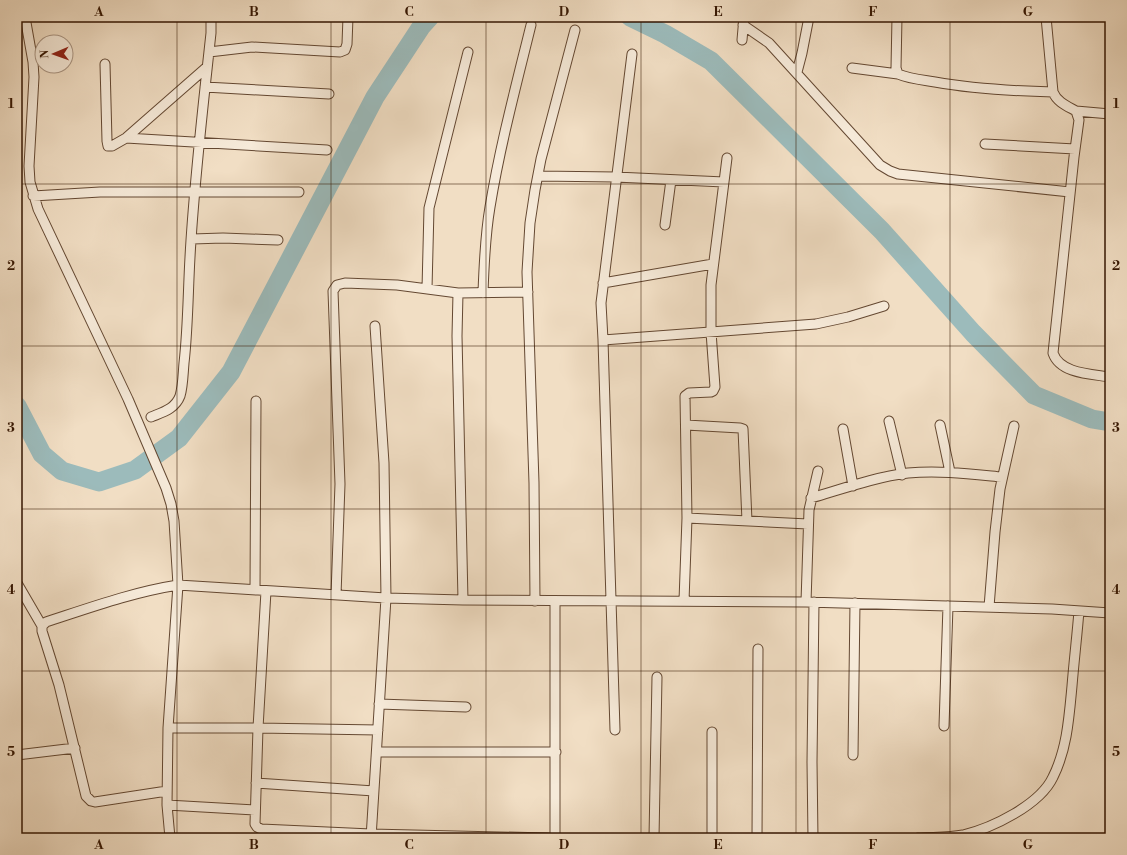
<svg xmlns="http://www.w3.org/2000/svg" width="1127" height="855" viewBox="0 0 1127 855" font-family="'Libre Bodoni',serif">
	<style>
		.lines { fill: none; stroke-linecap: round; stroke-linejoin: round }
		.river { stroke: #9cbbbb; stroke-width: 19 }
		.street-casing { stroke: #644832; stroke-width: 11 }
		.street { stroke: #f6ead9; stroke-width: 9 }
		.grid { fill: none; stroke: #351602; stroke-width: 1; stroke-opacity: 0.55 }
		.neatline { fill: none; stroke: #351602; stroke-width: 1.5 }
		.grid-label { font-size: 13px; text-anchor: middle; font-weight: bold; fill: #351602 }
	</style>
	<rect width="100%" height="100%" fill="#f1dec4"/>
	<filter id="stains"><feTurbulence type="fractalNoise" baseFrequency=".005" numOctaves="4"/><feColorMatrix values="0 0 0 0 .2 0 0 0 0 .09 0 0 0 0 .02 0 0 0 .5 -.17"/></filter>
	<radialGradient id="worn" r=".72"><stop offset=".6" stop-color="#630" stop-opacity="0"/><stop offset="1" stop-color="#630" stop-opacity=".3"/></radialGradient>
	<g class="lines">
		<path class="river" d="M630,17L665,34L711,61L882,231L973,333L1034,395L1092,419L1110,422
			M17,406L42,454L62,471L99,482L135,470L179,438L231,372L375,97L421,27L430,17"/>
		<defs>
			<path id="street" d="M25,17L33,62L34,77L29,166L30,182L38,209L128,399L166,488L171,504L174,521L178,585L168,728L167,805L170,838
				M897,17L896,68L898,74C910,79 923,80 935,82C974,89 1013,91 1053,92
				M1046,17L1053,92C1057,102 1067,106 1076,111L1079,120L1074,157L1053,353C1060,374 1092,374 1110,377
				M743,25L769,43L880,165L890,171L898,174L1070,192
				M742,40L744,17
				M209,52L252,47L340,52L345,50L347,44L348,17
				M105,64L107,141L108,146H112L126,138L207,67
				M852,68L898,74
				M797,72L802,53L809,17
				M205,87L329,94
				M1076,111L1110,114
				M126,138L327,150
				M985,144L1075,149
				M538,176L616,177L724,182
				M33,196L100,192H299
				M665,225L671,180
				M192,239L223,238L278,240
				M603,283L713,264
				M427,289L429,208L468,52
				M458,293L457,336L463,600
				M483,293C484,264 485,236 490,207C500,146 516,86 531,25
				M603,340L816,324L848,317L884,306
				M151,417C163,412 175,409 180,396C183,386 183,374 184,363C188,328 188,292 190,257C194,182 203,107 211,33V17
				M889,421L902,475
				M686,425L740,428L743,429L747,521
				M940,425L950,472
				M843,429L853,486
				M811,498C842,489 875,477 908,473C939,470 971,474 1002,477
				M687,518L808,524
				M17,583L42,626V631L59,685L86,796L91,801L95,802L167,791
				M255,590L256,401
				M266,591L258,728L255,824L257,827L261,829L371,834L548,838
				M336,595L340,484L333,291L337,285L345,283L397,285L458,293L528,292
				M535,601L534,483L527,272L530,223L535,190L541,159L575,30
				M555,601V838
				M684,601L687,518L685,396L689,393L711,392L713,391L715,387L711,332V285L727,158
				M806,602L809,510L818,471
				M989,607L995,532L1000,489L1014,426
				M42,626L46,622C89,608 133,592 178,585L386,598L463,600L806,602L1052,609L1110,613
				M379,704L466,707
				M944,726L948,606
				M168,728H258L378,730
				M615,730L603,340L601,303L632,54
				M377,752H556
				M17,755L75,748
				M853,755L855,603
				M256,783L374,791
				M167,805L255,810
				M371,838L386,598L384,463L375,326
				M654,838L657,677
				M712,838V732
				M757,838L758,649
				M813,838L812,762L814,602
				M918,838C933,837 949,838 963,835C992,828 1040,805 1053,777C1067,749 1069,718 1072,686C1074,661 1077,636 1079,611"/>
		</defs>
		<use href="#street" class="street-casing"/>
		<use href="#street" class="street"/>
	</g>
	<path class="grid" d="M177,17V838M331,17V838M486,17V838M641,17V838M796,17V838M950,17V838M17,184H1110M17,346H1110M17,509H1110M17,671H1110"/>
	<rect width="1127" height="855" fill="none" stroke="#f1dec4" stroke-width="44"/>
	<g transform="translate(54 54) rotate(268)"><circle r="19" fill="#f6ead9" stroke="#a99583"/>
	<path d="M0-3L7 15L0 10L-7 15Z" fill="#8f2418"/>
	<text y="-6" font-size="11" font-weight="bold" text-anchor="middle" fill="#351602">N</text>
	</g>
	<rect x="22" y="22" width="1083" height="811" class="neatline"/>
	<g class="grid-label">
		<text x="99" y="16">A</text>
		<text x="254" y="16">B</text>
		<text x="409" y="16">C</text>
		<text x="564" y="16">D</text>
		<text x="718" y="16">E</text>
		<text x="873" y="16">F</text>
		<text x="1028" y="16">G</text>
		<text x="11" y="108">1</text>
		<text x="1116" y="108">1</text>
		<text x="11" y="270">2</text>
		<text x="1116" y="270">2</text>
		<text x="11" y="432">3</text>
		<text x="1116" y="432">3</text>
		<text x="11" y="594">4</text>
		<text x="1116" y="594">4</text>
		<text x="11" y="756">5</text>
		<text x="1116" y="756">5</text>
		<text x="99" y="849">A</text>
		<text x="254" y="849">B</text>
		<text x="409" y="849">C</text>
		<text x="564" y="849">D</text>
		<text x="718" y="849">E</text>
		<text x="873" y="849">F</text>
		<text x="1028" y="849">G</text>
	</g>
	<rect width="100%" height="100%" filter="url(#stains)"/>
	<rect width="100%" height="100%" fill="url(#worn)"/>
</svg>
